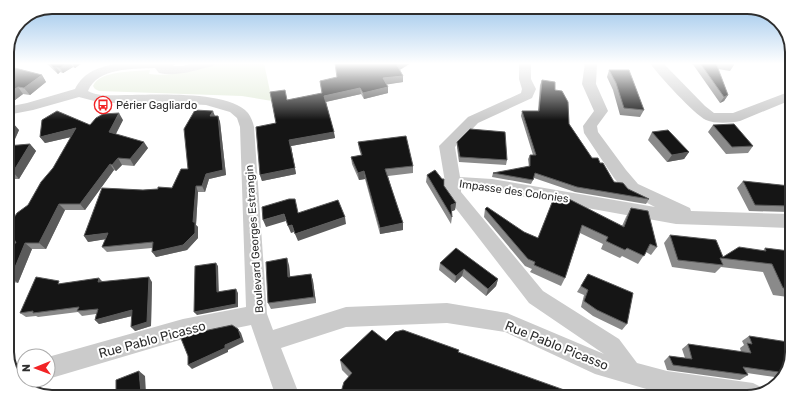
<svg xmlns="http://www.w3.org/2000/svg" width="799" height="404" viewBox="0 0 799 404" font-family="Rubik,sans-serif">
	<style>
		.green { fill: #e3ecda }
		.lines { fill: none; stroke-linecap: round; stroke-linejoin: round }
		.minor { fill: #cbcbcb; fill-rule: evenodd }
		.wall { fill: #8a8a8a }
		.shaded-wall { fill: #5b5b5b }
		.building { fill: #151515; stroke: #5b5b5b }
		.labels { text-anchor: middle; stroke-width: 4; stroke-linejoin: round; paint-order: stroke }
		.poi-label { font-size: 11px; fill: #2e2e2e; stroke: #fff; text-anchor: start }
		.street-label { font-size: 11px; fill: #2e2e2e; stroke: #fff }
		.near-street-label { font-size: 13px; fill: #2e2e2e; stroke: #fff }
		.rim { fill: none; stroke: #2e2e2e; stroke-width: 2 }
	</style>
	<rect width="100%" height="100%" fill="#fff"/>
	<path class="green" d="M217,63H264L272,101L242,96L99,91L95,89L93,86C100,70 134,72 150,70L149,74C174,77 193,70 217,63Z"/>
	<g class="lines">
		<path class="minor" d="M118,63H177L173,66H183L193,63H215L213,66C196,70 177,77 159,73L155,68C133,69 98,67 88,91C99,97 113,95 125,95C154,95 228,90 248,113C251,117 253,122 254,127L267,314L273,330L346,307L447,303L507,313L604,354L529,303L447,197L445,193V182L439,146L468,117L521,93L522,89L519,79V63H531V79L536,89L532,98L478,123L455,147L460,177L492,179L655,207L626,192L614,178L584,133L583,126L594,111L582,84L585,63H597L596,84L608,111L597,126L598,132L626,170L638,184L690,208L691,211L789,214V228L676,224L492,191L461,189V192L543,291L619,339L637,363L667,371L753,383L761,387L764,392L748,397H681L667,395L595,374L505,332L447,323L346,327L281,348L299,394H275L251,325L183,339L48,379V357L183,319L246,307L240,127L237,118L230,112L206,105L170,103H102L79,97L33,110L7,115V107L27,103L75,89C84,71 100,67 118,63Z
			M650,63H663L705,106L714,113H733L791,91V100L740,121C731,123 715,124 706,120C695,115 658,75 650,63Z
			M24,364V380H33L32,383L25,386L14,377L11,367Z"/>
	</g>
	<path class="wall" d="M46,63H82L75,68L73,67L63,73L60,72L58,74Z
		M335,63H411L400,70L403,76V82L387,84L388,93L364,99L361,94L326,102L335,138L291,146L296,174L262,181L260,175L276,123L287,100L322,93L320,81L337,77Z
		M692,63H734V65L730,71L718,69L728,95L724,101L720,103Z
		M7,66L42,75L46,82L30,95L23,94L15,100L7,99Z
		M609,70L644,110L640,117L620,115L613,90L607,77Z
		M542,80L555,90L569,124L592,158L614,182L649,199L646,204L575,192L534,178L531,184L492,177L493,173L529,167L528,159L530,155H533L521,116L522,111H538L540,85Z
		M215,116H218L220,122L226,175L209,179L205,192H198L196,225L198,227V238L187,250L156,257L152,248L107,252L102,247L106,239L88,242L143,190L172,188L188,169Z
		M123,120L116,134L148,148L134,166L122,165L116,171L114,170L85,210H65L46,249H32L18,283L8,281L7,284V244L16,243L28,205L53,168L71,137L45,143L40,137L90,125Z
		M7,124L19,130L12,146L30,144L36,151L19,179H7Z
		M791,124V147L785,132Z
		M713,125L753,146L748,153L726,154L708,132Z
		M652,132L689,152L684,159L667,162L648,140Z
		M358,142L413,166V173L388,176L403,230L380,234L365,179L359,180L352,164L351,157L361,155L359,149Z
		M457,142L507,160L506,165L459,162L457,148Z
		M427,175L444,186L456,203L455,210L452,211V217L451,224L426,182Z
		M743,181L790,186V214L789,212L749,211L737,188Z
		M555,195L622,226L626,217L631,208L657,247L651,255L646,252L638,264L622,256L620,258L601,249L603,244L580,233L565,278L561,286L530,272L532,269L525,266L484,217L485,209L524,232L538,238Z
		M670,235L723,257L763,251L765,248L789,251L788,297L773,295L763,272L721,267L715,273L672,267L664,243Z
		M440,263L498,279L496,286L486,296L462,276L455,283L439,270Z
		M289,265L290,277L311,274L313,281L316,303L271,309L268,303Z
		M588,274L627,324L622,330L593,316L581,307L584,295L577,292Z
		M103,282H152L151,326L135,331L132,316L99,324L95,320L96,314L82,316L78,312L38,317L36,316L26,317L20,313L62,283Z
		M749,336L787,372L782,378L747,373L748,375L740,380L667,370L664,361L669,356L685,358L682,349L688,344L741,352L740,348L744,345L742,341Z
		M386,341L349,377L342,370L340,360Z"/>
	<path class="shaded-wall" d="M67,63H71L73,67L63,73L60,68Z
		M72,63H82L75,68Z
		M400,63H411L397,71V65Z
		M56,67L60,72L58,74L54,68Z
		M42,75L46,82L30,95L24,88Z
		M403,76V82L384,85L383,78Z
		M18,87L23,94L15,100L9,93Z
		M388,87V93L364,99L363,93Z
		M360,88L361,94L325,102L324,96Z
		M728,95L724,101L720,103L724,97Z
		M213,111L215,116H210Z
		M119,113L123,120L113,139L109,132Z
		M218,116L220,122L226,175L209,179L205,192L202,186Z
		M13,123L19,130L8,154L7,153V135Z
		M76,128L80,135L45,143L40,137Z
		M334,132L335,138L291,146L296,174L262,181L260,175L289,140Z
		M144,142L148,148L134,166L130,159Z
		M30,144L36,151L19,179L13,172Z
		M689,152L684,159L667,162L672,155Z
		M118,158L122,165L116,171L112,165Z
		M110,164L114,170L85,210L80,204Z
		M364,171L365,179L359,180L358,173Z
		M196,186L198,192L196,225L198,227V238L187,250L156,257L152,252L193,222Z
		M456,203L455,210L450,212L451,205Z
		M59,204L65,210L46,249L39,243Z
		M284,214L286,221L266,227L263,220Z
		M345,217L346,224L298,241L295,234Z
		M403,223V230L380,234V228Z
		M292,225L294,232L291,233L288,226Z
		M108,233L113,238L88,242L84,236Z
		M25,243L32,249L18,283L11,277Z
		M287,258L289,265L291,284L288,277Z
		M216,263L218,266L219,296L217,292Z
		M464,269L462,276L455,283L456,276Z
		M311,274L313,281L316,303L314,297Z
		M149,277L152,282L151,326L135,331L131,327Z
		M99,278L104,283L98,282Z
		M498,279L496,286L486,296L488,289Z
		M236,289L238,293V307L197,315L194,312Z
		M132,310L136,315L99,324L95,320Z
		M238,329L241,333L244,342L228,350V352L192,369L188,365L225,345Z
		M139,371L145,376L146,393H141Z
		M26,380H38L32,392L24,385Z"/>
	<path class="building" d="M49,63H67L60,68L56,67L54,68Z
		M335,63H400L397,65L403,76L383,78L388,87L363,93L360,88L324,96L334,132L289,140L295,168L260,175L256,127L276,123L270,92L285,90L287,100L322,93L320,81L337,77Z
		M700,63H716L728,95L724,97Z
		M7,66L42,75L24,88L18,87L9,93H7Z
		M609,70H629L644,110L624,108L616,83Z
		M542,80L555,82V90L562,91L568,102L569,124L592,158H598L600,163H603L614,182L623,183L628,189L649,199L577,187L535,173L533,180L493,173L530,166V155H536L522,111H539Z
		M195,110L213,111L210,116H218L223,170L206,174L202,186H196L193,222H195V233L183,245L152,252L153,242L102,247L108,233L84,236L102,188L143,190L158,189V187L172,188L181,169H188L184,129Z
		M57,111L90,125L96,118L103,114L119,113L109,132L144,142L130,159L118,158L112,165L110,164L80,204H59L39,243H25L11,277L7,276V244L16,243L8,227L17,213L28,205L41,182L53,168L76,128L40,137L42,120Z
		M13,123L7,135V124Z
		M734,124L753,146L732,147L713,125Z
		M470,129L505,132L507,160L460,157L457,142Z
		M668,130L689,152L672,155L652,132Z
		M406,136L413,166L385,169L403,223L380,228L364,171L358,173L351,157L362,155L358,142Z
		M30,144L13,172H7V146Z
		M435,170L442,179H444V186L456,203L451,205L452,217L427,175Z
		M743,181L790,186V206L755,205Z
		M555,195L563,196L624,227L631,208L648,211L657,247L650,244L644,256L627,248L625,250L606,241L608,237L582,225L565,278L534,265L535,262L528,259L485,209L487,207L524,232L538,238Z
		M289,199H295L298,213L338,200L345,217L295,234L292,225L288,226L284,214L263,220L262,207Z
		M670,235L716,240L723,257L739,247L766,251L765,248L789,251L788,288H783L772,264L720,258L723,265L678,260Z
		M456,248L498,279L488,289L464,269L456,276L440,263Z
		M287,258L288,277L311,274L314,297L268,303L266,262Z
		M216,263L217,292L236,289V304L194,312L195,266Z
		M588,274L633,293L627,324L597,310L584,301L588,290L581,286Z
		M36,277L59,281L58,284L99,278L98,282L149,277L147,322L131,327L132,310L95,320L98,309L77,311L79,307L33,313V311L20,313Z
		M232,325L238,329L241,338L225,345V348L188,365V356L180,336Z
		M372,330L386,341L395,332L403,330L459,350L458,352L581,396L342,394L341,392L344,382L352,373L340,360Z
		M749,336L788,342L787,372L786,373L743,367L748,375L673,365L669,356L692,359L688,344L751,353L747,343L752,344Z
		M139,371L141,393H116V380Z
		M24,378V380H26L24,385L19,381Z"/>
	<linearGradient id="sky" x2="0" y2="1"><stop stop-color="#9ac4ea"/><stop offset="0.53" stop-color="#fff"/><stop offset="1" stop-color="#fff" stop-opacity="0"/></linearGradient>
	<rect width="799" height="120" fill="url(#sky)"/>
	<defs>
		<symbol id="bus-ring" viewBox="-11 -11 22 22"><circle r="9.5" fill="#fff" stroke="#f22325" stroke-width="1.5"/><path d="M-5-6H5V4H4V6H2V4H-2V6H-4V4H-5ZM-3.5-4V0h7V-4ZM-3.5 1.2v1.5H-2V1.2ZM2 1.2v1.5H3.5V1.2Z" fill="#f22325"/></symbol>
	</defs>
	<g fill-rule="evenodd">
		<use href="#bus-ring" x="93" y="95" width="20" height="20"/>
	</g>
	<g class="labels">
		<g class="poi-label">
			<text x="116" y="109">Périer Gagliardo</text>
		</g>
		<g class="street-label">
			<text transform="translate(514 191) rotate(8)" y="4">Impasse des Colonies</text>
			<text transform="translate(254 239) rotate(-94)" y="4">Boulevard Georges Estrangin</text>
		</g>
		<g class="near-street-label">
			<text transform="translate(152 339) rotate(-15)" y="5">Rue Pablo Picasso</text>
			<text transform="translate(557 345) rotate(22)" y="5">Rue Pablo Picasso</text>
		</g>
	</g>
	<path d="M0 0H799V404H0ZM52 14H747A38 38 0 0 1 785 52V352A38 38 0 0 1 747 390H52A38 38 0 0 1 14 352V52A38 38 0 0 1 52 14Z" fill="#fff" fill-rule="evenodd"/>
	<path class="rim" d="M52 14H747A38 38 0 0 1 785 52V352A38 38 0 0 1 747 390H52A38 38 0 0 1 14 352V52A38 38 0 0 1 52 14Z"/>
	<g transform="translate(36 368) rotate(269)"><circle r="19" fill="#ffffff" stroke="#ababab"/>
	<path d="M0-3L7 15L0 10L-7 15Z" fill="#f22325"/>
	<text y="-6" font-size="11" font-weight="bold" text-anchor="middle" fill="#2e2e2e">N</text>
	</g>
</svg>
